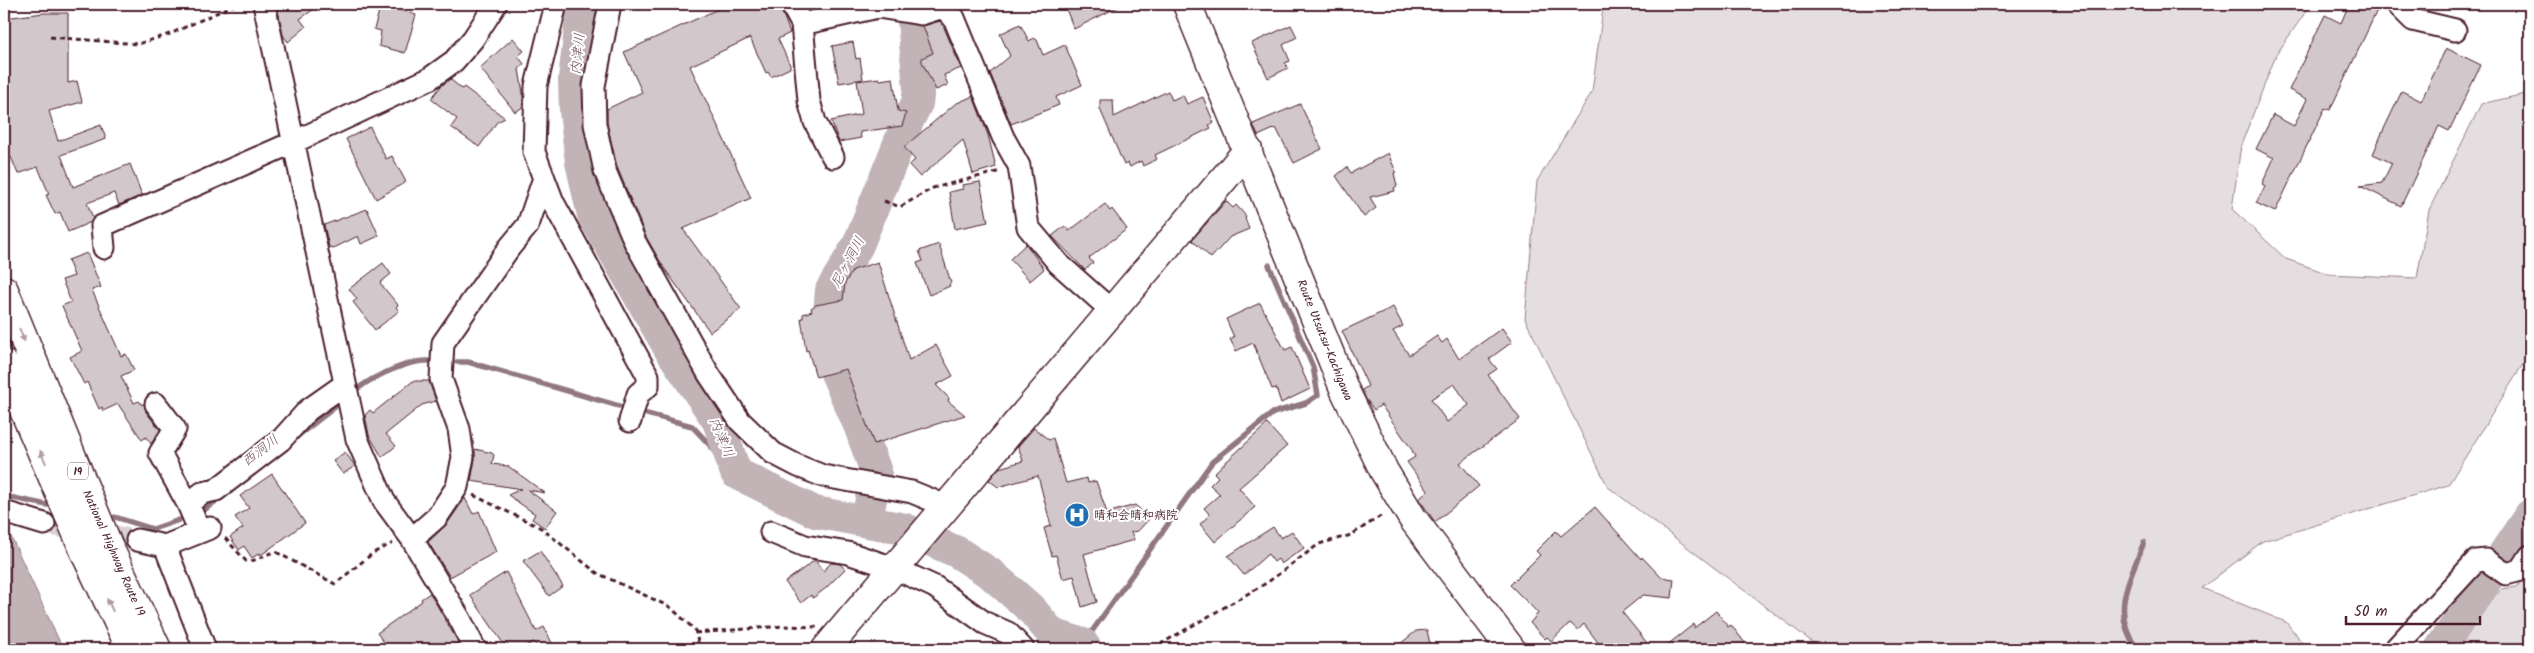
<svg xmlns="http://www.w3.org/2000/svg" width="2534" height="653" viewBox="0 0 2534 653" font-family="Kalam,'Klee One',sans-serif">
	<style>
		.green { fill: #e5dee0; stroke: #987e86 }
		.water { fill: #c1b3b6; stroke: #91787e }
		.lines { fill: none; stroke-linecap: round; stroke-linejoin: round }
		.stream { stroke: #91787e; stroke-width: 5.5 }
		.river { stroke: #c1b3b6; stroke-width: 32 }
		.building { fill: #d2c7cb; stroke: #4a1f2b; fill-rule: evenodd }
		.street-tunnel { stroke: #dbd2d5; stroke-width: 21; stroke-dasharray: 21 11; stroke-linecap: butt }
		.street-casing { stroke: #4a1f2b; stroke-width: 25 }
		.secondary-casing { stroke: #4a1f2b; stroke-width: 31 }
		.highway-casing { stroke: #4a1f2b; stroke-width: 31 }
		.path { stroke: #4a1f2b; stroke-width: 3; stroke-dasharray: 5 4; stroke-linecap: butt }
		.street { stroke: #fff; stroke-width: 21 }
		.secondary { stroke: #fff; stroke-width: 28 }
		.highway { stroke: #fff; stroke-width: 28 }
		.oneway { fill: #ae9aa0 }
		.labels { text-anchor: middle; stroke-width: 4; stroke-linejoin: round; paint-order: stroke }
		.shield { fill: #fff; stroke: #80626b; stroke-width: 1 }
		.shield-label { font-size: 11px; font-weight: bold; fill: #4a1f2b }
		.street-label { font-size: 12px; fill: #4a1f2b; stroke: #fff }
		.poi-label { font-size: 12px; font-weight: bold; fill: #4a1f2b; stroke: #fff; text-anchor: start }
		.water-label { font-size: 14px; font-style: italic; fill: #74535c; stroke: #fff }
	</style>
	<rect width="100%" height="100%" fill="#fff"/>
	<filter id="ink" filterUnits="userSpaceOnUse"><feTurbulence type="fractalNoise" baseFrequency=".02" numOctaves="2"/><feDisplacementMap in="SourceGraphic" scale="10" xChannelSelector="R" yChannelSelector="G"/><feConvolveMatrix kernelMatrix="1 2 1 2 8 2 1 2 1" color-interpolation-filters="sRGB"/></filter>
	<g filter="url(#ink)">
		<path class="green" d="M1598,4H2311L2276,55L2241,145L2232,209L2286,259L2329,274L2417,278L2429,210L2481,104L2529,93L2530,353L2448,485L2263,541L2202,588L2286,622L2307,649H1826L1816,645L1608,487L1525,319L1537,181L1592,92L1603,8Z
			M2530,570V649H2447L2501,589L2517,587Z"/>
		<path class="water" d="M4,529L8,530L63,649H4Z"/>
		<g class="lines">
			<path class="stream" d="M457,362H468L619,406
				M360,387C375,376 409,360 428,361
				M647,414L692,426L736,473
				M295,438L335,407
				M4,496L47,505
				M199,514L221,497
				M115,517L153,529L179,520
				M1083,644L1212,462L1273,413L1306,403L1318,395L1313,367L1269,265
				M2137,649C2110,610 2129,582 2144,542"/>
			<path class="river" d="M583,4L574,79L575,111L581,162L593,215L669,348L718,421L736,473L815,512L905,529L957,552L991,574L1031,609L1052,634L1083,644L1086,649
				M867,521L876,472L859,425L836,373L829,313L831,290L858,245L908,121L917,103L919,89L912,8L909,4
				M2440,649L2530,515"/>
		</g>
		<path class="building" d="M287,4H321L300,19L306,27L288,42L283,35L278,10Z
			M381,4L416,15L405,53L379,46L381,31L374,29Z
			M729,4H779L790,33L778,39L790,65V68L771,77L768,72L766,73L750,38L690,66L751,198L683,229L741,309L710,332L664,268L646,237L617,167L607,123V109L642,92L624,52Z
			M1064,4H1124L1074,29Z
			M2349,4H2380L2330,110L2325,108L2275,212L2256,203L2265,186L2262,184L2274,158L2256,149L2273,115L2294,126L2307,99L2289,90L2325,15L2341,23Z
			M44,13H68V83L77,81L82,102L49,111L58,141L101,125L106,139L61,155L73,187L130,164L142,195L119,205L114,193L87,203L93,218L91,222L68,232L60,212L55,214L46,195L49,194L38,167L18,174L11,157L4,159V100L8,99L4,69V18Z
			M940,21L943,25L961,68L944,75L948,85L936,90L922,62V58L933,53L923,26Z
			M1020,24L1029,41L1034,38L1037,40L1043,55L1065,45L1082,85L1056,97L1059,105L1011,124L990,73L1010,56L1000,34Z
			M1291,25L1297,37L1283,45L1290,61L1285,63L1288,68L1268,78L1252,43Z
			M513,38L524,51L518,56L524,64L519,69L523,93V107L515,112L480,68Z
			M853,42L856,59L860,58L863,79L839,83L832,46Z
			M2446,48L2481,65L2449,131L2439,126L2401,206L2360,186L2382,183L2392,163L2373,154L2383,131L2402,91L2421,101Z
			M879,78L880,80L893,78L898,111L906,113L902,126L860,132L861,138L839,142L831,121L862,114L857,81Z
			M450,79L462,89L464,87L505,118L497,122L479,147L451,127L457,119L431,99L441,86Z
			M1168,91L1172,100L1183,95L1187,104L1203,97L1214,123L1209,125L1211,128L1155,155L1157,159L1143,166L1141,161L1130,167L1128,163L1124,165L1100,109V100H1113L1114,117Z
			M973,96L988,135L996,167L973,174L963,140L920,177L909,165L915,160L904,147L955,104Z
			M1300,104L1322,149L1294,163L1276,128L1258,136L1253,124Z
			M370,127L386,159L392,156L406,182L376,199L346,139Z
			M1388,153L1396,172L1394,173L1397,186L1394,188L1395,191L1370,197L1376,208L1364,217L1336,176L1347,167L1351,173Z
			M980,182L988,222L955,229L949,192L963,189L962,185Z
			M1226,201L1233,208L1236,205L1246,216L1245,218L1249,229L1230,237L1211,258L1192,240Z
			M1105,204L1110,211L1112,209L1127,229L1089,258L1093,263L1085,270L1052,236L1065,226L1069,231Z
			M367,209L379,236L361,244L358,236L334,248L329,247L324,225Z
			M939,244L951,283L949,284L950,286L929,295L917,263L923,261L919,251Z
			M1026,244L1044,269L1030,281L1010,259Z
			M87,253L101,287L92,290L121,356L126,354L134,370L121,376L134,403L139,401L142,405L144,403L146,412L160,430L151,444L146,437L142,440L118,404L103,411L102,407L99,409L87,382L84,384L70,357L82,351L62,306L71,302L62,280L74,276L68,260Z
			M878,262L909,360L936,345L953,376L936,385L949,398L948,401L965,415L874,444L846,369L816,377L808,350L806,351L801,318H803V314L812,311L811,308L816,305L843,300L845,283L853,270Z
			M383,263L391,274L380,283L398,305L396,307L399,311L375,330L353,302L357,299L349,289Z
			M1260,303L1285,350L1292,347L1310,389L1281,403L1276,388L1272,389L1253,343L1236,351L1230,339L1234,337L1226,319Z
			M1393,307L1403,326L1393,331L1409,355L1437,336L1442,343L1447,339L1459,359L1502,328L1512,342L1489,359L1497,369L1488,375L1520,419L1460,463L1479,486L1435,522L1419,499L1428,491L1407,462L1415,457L1412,450L1381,405L1374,410L1366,399L1362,390L1368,386L1342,331ZM1454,384L1469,405L1447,422L1431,399Z
			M413,381H429L436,401L422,405L386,434L396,446L382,457L369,435L365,415L370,410L373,413Z
			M1267,424L1287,446L1239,488L1255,507L1215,542L1200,524L1210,515L1204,508L1220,494L1210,485L1218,477L1214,473Z
			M1034,428L1049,440L1053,438L1066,483L1087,478L1088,483L1096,481L1107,513L1135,505L1150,518L1138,531L1131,532L1134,540L1084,554L1097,602L1082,607L1074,576L1063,579L1056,555L1052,556L1044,528L1051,526L1038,476L998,487L989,480L999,468L1023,461L1018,446Z
			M475,449L492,453L494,455L492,464L508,466L545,493L528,490L557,511L545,528L532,519L535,514L508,495L521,489L471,481L475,459Z
			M345,452L355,466L343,474L333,461Z
			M272,474L305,523L261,555L260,553L252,558L244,546L239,550L230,537L243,528L235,517L249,508L240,496Z
			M465,498L473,514L479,511L496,552L450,577L428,542L447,524Z
			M1595,507L1641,559L1642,557L1661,577L1674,579L1672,598L1643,595L1622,612L1652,649H1603L1584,624L1578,630L1570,623L1551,641L1547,637L1545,639L1530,623L1538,613L1510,585L1540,555L1536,551L1556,531L1561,536Z
			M1273,527L1281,538L1292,531L1304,548L1281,564L1278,559L1274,562L1268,554L1244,575L1228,556Z
			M540,551L563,586L549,596L523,561Z
			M815,560L823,571L831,563L840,564L845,569L826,588L813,598L811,595L801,603L785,582Z
			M506,572L536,631L544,627L555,649H537L534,642L519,649H507L470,595Z
			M430,593L458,642L448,649H389L377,633L422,601L421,599Z
			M1716,611L1728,627L1731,625L1745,643L1738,649H1662L1694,624V628Z
			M1427,630L1431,649H1394L1416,631Z"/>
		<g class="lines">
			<path class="street-tunnel" d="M44,524L137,540"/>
			<defs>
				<path id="street" d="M264,4L357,439L384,501L412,539L461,621L475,649
					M556,4L536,86L534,152L553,202L648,376V386L638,394L630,421
					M610,4L594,86L595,124L605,171L635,242L708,373L740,421L773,453L798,466L823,476L912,492L946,506
					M791,4L802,24L809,101L815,122L833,157
					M2397,4L2413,20L2455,30
					M802,24L878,7L921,14L943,7L954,18L1003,137L1019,166L1028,227L1059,264L1112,311
					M104,248L102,226L294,142L429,79L454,61L473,39L496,4
					M156,404L175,429L160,453L188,504L200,532
					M188,504L202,493L216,490L281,440L308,410L345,384
					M4,512L44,524
					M771,532L805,546L848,553L894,568L935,587L985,623L1008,633L1023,649
					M412,539L437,517L457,487L463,457L459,429L441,379L443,343L509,248L528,225L544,178
					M137,540L165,546L210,528
					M165,546L205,649
					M2395,649L2476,561L2486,560L2506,574L2521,570L2530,556"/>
				<path id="secondary" d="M1187,4L1345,391L1384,471L1413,519L1511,649
					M826,649L1248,150"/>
				<path id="highway" d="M4,290L108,545L157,649
					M4,364L87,557L131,649"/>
			</defs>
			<use href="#street" class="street-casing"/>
			<use href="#secondary" class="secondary-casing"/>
			<use href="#highway" class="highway-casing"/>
			<path class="path" d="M50,37L138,44L170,34L236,4
				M884,201L900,207L933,188L1001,171
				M473,495L541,528L597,573L670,607L695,630L700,649
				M225,538L246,561C258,562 265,553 276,552L335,584L373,553L393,543
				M695,633L784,626L817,627
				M1152,649L1268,582L1319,544L1351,535L1384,514"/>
			<use href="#street" class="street"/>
			<use href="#secondary" class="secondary"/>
			<use href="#highway" class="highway"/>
		</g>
		<defs><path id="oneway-solid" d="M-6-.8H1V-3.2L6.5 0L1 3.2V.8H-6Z" transform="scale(1.25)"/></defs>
		<g class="oneway">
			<use href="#oneway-solid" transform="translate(22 335) rotate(68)"/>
			<use href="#oneway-solid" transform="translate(43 457) rotate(-114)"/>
			<use href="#oneway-solid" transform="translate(110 605) rotate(-115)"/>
		</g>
	</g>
	<defs>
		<symbol id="hospital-disc" viewBox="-11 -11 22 22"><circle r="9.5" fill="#1f6fb2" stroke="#fff"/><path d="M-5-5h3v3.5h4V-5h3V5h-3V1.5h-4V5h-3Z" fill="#fff"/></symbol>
	</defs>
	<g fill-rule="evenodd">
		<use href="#hospital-disc" x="1063" y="501" width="28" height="28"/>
	</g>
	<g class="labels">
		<rect class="shield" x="68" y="462.5" width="20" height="17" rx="4"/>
		<g class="shield-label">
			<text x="78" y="475">19</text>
		</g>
		<g class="street-label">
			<text transform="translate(1325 340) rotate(68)" y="4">Route Utsutsu-Kachigawa</text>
			<text transform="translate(114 553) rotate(66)" y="4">National Highway Route 19</text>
		</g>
		<g class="poi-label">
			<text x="1094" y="519">晴和会晴和病院</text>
		</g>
		<g class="water-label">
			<text transform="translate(577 54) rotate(-84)" y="5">内津川</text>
			<text transform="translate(847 262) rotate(-62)" y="5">尼ヶ洞川</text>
			<text transform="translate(722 437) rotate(67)" y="5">内津川</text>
			<text transform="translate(260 450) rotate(-38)" y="5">西洞川</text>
		</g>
	</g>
	<rect width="2534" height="653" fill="none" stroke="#fff" stroke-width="20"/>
	<rect x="10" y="10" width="2514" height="633" fill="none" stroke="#4a1f2b" stroke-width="2" filter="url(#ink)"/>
	<path d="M2346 616v8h134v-8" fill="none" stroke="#4a1f2b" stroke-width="2.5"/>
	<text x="2354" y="616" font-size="15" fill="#4a1f2b" stroke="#ffffff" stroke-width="4" paint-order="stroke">50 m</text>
</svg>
